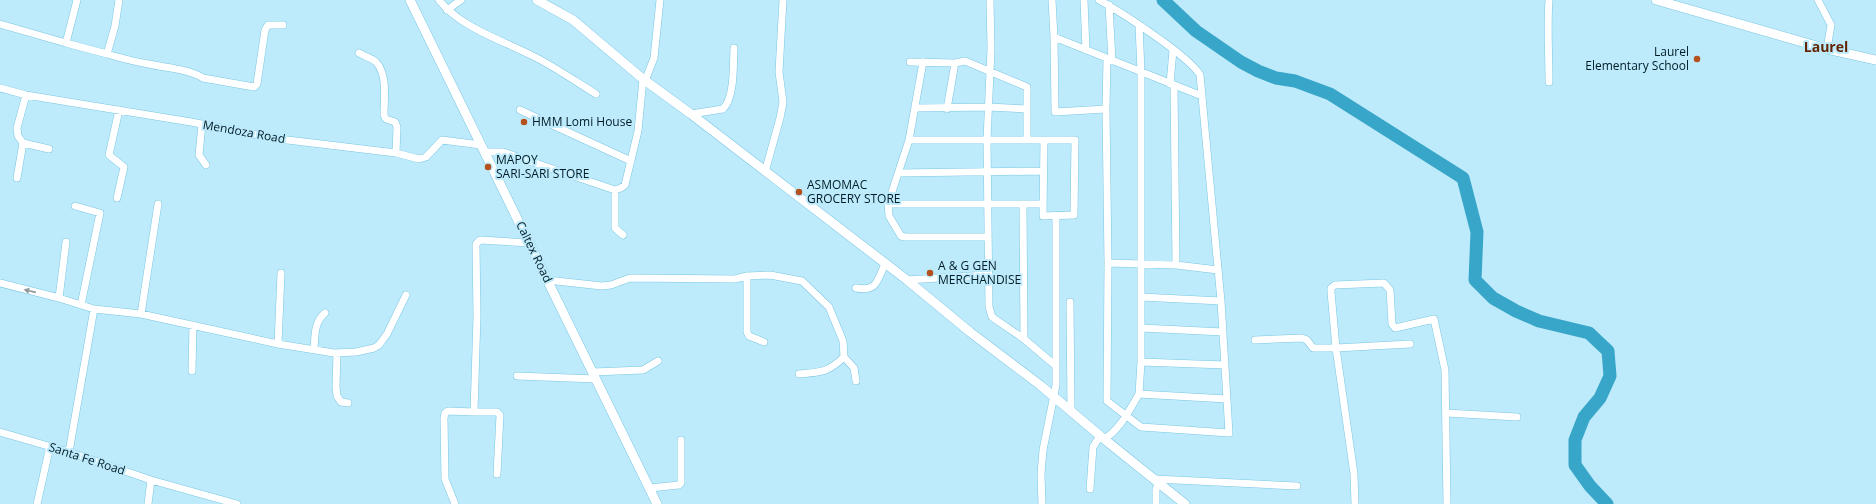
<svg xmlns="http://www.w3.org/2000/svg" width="1876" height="504" viewBox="0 0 1876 504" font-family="'Open Sans',sans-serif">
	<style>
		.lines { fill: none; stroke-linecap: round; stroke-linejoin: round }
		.river { stroke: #38a6c9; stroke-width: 13 }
		.street-casing { stroke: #79c6e2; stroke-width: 8 }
		.secondary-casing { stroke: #79c6e2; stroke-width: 10 }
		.street { stroke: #fff; stroke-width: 7 }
		.secondary { stroke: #fff; stroke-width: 9 }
		.oneway { fill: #8c999d }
		.poi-dot { fill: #b5501f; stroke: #beebfc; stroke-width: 1.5 }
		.labels { text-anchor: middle; stroke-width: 4; stroke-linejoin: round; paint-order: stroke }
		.poi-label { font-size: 12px; fill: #001c26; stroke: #beebfc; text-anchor: start }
		.street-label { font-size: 12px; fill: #001c26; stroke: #beebfc }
		.quarter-label { font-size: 14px; font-weight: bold; fill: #642504; stroke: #beebfc }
	</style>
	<rect width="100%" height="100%" fill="#beebfc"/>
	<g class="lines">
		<path class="river" d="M1163,0L1196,31L1241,62L1258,71L1276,78L1295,81L1330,94L1463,178L1477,232L1475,280L1493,298L1516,311L1539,321L1589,333L1608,351L1610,376L1600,398L1584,417L1575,440V465L1590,486L1607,504"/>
		<defs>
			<path id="street" d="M77,0L66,43L107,54L115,26L119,0
				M439,0C461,28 502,40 533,56C555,67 575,81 596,94
				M990,0L991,49L987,140L989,307L992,317L1024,339L1056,366
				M1052,0L1054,37L1055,112L1106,109
				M1084,0L1086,50
				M1099,0C1121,12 1189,56 1200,75L1221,301L1229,433L1141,427L1107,401L1108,263L1106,109L1107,59
				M1549,0C1547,28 1549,54 1549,82
				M1818,0L1831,25L1827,49
				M1109,5L1112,61
				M447,10L461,0
				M0,24L66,43
				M1054,37L1202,96
				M359,53C364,56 372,58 376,62C388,75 384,99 384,115L386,119L395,122L397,127L396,153
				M107,54C121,58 135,62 149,64C166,68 188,69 203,78L254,87L257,84L265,30L268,25H283
				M910,62L955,63L965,61L1027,87V140
				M923,62L909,140L888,204L889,216L901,236L905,237H988
				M645,81L654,58L660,0
				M1170,84L1173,50
				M1174,85L1176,265
				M0,88L26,95L191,122L279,139L396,153L419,159L426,157L442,140L481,145
				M915,108L988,107L1027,109
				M947,109L955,63
				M520,110L631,161
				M691,114L723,109C735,97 733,65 734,48
				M202,124L199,155L206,165
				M909,140H1075L1074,215L1043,216L1044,140
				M23,143L49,149
				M485,152H503L615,190L621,188L625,185L638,131L643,79
				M765,172L780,118L783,102L779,72L783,0
				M899,173L1043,171
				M17,178L23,143L18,136L17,128L26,95
				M615,190V228L623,235
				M117,198L124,167L109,155L119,110
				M888,204H1043
				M1023,204L1024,339
				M75,206L100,213L81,305
				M1108,263L1176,265L1218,270
				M747,276V332L749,336L764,342
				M547,280L602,286L611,285L630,278L735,279L747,276L770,275L802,281L829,307L843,341L844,357L854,368L856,381
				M907,280L987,275
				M0,283L59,298L94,309
				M856,288C877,292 877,281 885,264
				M1141,297L1221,301
				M59,298L66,242
				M1070,302L1071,411
				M141,314L158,204
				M1141,328L1223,332
				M1255,340L1302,338L1307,340L1313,348H1336L1331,292V288L1335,285L1384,283L1390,290L1392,324L1395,328L1434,319L1445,370L1447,504
				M278,344L281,273
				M314,350C315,336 314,322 325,313
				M337,353L336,387L337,396L341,402L348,403
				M1141,362L1225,365
				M192,371L193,325
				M593,372L643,370L658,361
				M799,374C821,372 827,373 844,357
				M517,376L596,379
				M1139,394L1227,399
				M474,412H497L500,415L497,474
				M1446,413L1517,417
				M0,432L69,452L151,480L148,504
				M1104,439C1120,430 1130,409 1139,394L1141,362V72L1139,25
				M69,452L94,309L141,314L278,344L334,353L356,352L374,348L379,345L387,334L406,295
				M1155,479L1297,486
				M151,480L237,504
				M650,488L679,485L681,483V440
				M1090,489L1093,447L1100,436
				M37,504L50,446
				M455,504L445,479L444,418L445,413L448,411L474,412L477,316L476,244L480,240L529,243
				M1042,504L1041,474L1043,450L1056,385V215
				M1156,504V489L1160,483
				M1355,504L1354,474L1336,348L1410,344"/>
			<path id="secondary" d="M410,0L657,504
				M537,0L573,20L643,79L691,114L907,280L970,332L1040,385L1104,439L1185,504
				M1656,0L1827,49L1876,60"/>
		</defs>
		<use href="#street" class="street-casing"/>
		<use href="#secondary" class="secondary-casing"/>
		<use href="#street" class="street"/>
		<use href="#secondary" class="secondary"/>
	</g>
	<defs><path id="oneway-solid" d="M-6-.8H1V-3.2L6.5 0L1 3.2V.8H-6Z"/></defs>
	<use class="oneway" href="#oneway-solid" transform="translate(30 291) rotate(-167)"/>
	<g class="poi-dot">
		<circle cx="1697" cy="59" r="4"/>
		<circle cx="524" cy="122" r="4"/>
		<circle cx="488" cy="167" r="4"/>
		<circle cx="799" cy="192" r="4"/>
		<circle cx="930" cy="273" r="4"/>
	</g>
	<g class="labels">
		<g class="poi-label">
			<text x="1689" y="56" text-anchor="end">Laurel<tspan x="1689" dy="14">Elementary School</tspan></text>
			<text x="532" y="126">HMM Lomi House</text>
			<text x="496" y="164">MAPOY<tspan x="496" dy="14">SARI-SARI STORE</tspan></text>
			<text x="807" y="189">ASMOMAC<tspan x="807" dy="14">GROCERY STORE</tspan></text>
			<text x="938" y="270">A &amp; G GEN<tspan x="938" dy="14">MERCHANDISE</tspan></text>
		</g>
		<g class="street-label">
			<text transform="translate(244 132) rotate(10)" y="4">Mendoza Road</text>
			<text transform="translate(534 252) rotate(64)" y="4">Caltex Road</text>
			<text transform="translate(87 459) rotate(18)" y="4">Santa Fe Road</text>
		</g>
		<g class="quarter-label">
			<text x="1826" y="52">Laurel</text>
		</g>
	</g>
</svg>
